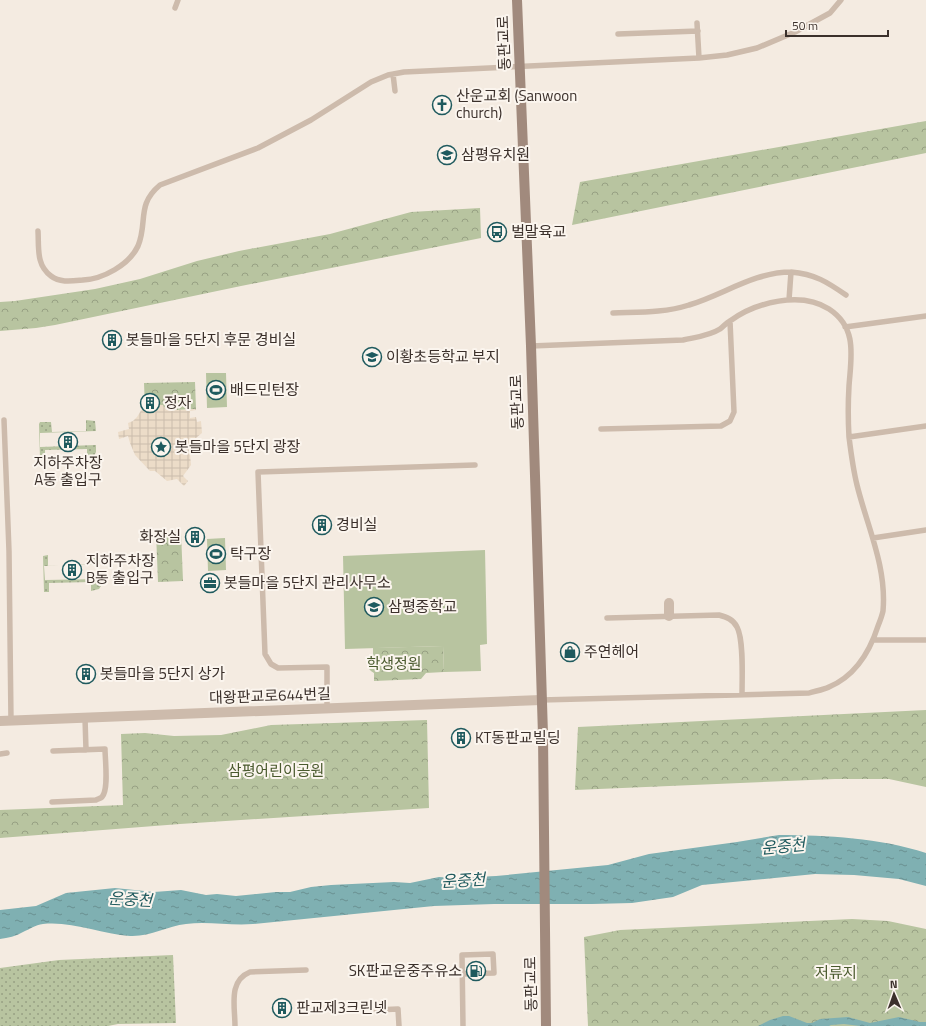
<svg xmlns="http://www.w3.org/2000/svg" width="926" height="1026" viewBox="0 0 926 1026" font-family="'Titillium Web','Noto Sans KR',sans-serif">
	<style>
		.grass { fill: url(#grass-dots) }
		.forest { fill: url(#forest-crowns) }
		.pitch { fill: #b8c4a0 }
		.plaza { fill: url(#plaza-grid) }
		.water { fill: url(#water-ripples) }
		.lines { fill: none; stroke-linecap: round; stroke-linejoin: round }
		.service { stroke: #cdbbac; stroke-width: 5.5 }
		.minor { stroke: #cdbbac; stroke-width: 10 }
		.tertiary { stroke: #cdbbac; stroke-width: 10 }
		.secondary { stroke: #a18a7d; stroke-width: 10 }
		.labels { text-anchor: middle; stroke-width: 4; stroke-linejoin: round; paint-order: stroke }
		.street-label { font-size: 15px; fill: #3b302b; stroke: #fbf5ee }
		.poi-label { font-size: 15px; fill: #3b302b; stroke: #fbf5ee; text-anchor: start }
		.park-label { font-size: 15px; fill: #4a5a2e; stroke: #fbf5ee }
		.water-label { font-size: 16px; font-style: italic; fill: #1f5a5e; stroke: #fbf5ee }
	</style>
	<defs>
		<pattern id="grass-dots" width="8" height="8" patternUnits="userSpaceOnUse"><rect width="8" height="8" fill="#b8c4a0"/><path d="M2 2h.1M6 6h.1" fill="none" stroke="#97a083" stroke-width="1.8" stroke-linecap="round"/></pattern>
		<pattern id="forest-crowns" width="20" height="18" patternUnits="userSpaceOnUse"><rect width="20" height="18" fill="#b8c4a0"/><path d="M2 6a3 3 0 1 1 6 0M12 15a3 3 0 1 1 6 0" fill="none" stroke="#97a083"/></pattern>
		<pattern id="plaza-grid" width="8" height="8" patternUnits="userSpaceOnUse"><rect width="8" height="8" fill="#ecdcc8"/><path d="M0 4h8M4 0v8" fill="none" stroke="#cbbdac"/></pattern>
		<pattern id="water-ripples" width="26" height="14" patternUnits="userSpaceOnUse"><rect width="26" height="14" fill="#7fb0b2"/><path d="M2 4q2-2 4 0t4 0M15 11q2-2 4 0t4 0" fill="none" stroke="#699091"/></pattern>
	</defs>
	<rect width="100%" height="100%" fill="#f4ebe1"/>
	<path class="grass" d="M86,420L95,421L96,431L40,433V447L96,445V452L94,456L87,458V449L45,450V459H40L39,424L40,422H51L52,432L86,431Z
		M90,554H99L100,564L44,566L45,580L100,579L101,586L99,589L91,591V582L49,583V592H44L43,556L48,555V566L90,564Z
		M173,955L176,1023L118,1024L108,1026H0V968L59,960Z"/>
	<path class="forest" d="M926,121V153L572,225L580,182Z
		M480,208L481,238L241,286L55,325L36,328L0,331V302L15,301L95,289L140,279L197,261L239,251L330,234L411,212Z
		M195,382L196,409L177,410L163,407V405H155V409H145L144,383Z
		M181,532L183,581L158,582L156,533Z
		M443,646L444,672L426,673L421,679L374,681V673C368,670 367,666 369,661L373,658V648Z
		M926,710V787L889,779H835L575,790L578,727Z
		M427,720L429,808L180,824L0,838V810L123,805L121,734L145,733L174,736L221,735L271,725Z
		M852,919L888,921L926,929V1026H588L584,937L620,930Z"/>
	<path class="pitch" d="M206,373H226L227,407L207,408Z
		M225,538L226,570L208,571L207,539Z
		M485,550L487,644L480,645L481,671L444,672L443,646L345,649L343,556Z"/>
	<path class="plaza" d="M155,405H163L164,407L177,410L196,409V410L190,411V418L196,417L197,422L201,421L202,433L196,438L192,439L190,454L191,465L183,476L188,481L184,486L177,479L167,481L155,471H150L135,455L130,443L128,436L119,439L118,432L129,429L128,423L133,421L137,417L142,409H155Z"/>
	<path class="water" d="M779,835C827,835 880,838 926,853V886L899,879L854,875L815,874L702,885L673,897L632,903L592,904H494L434,906L253,924C231,926 208,921 186,924C167,926 150,937 130,936C101,934 72,921 43,924C35,925 30,929 23,932C16,936 8,938 0,939V910L36,906L66,893L115,888L154,892L181,890L206,895L217,894L236,896L276,892H290L311,887L331,885L394,882L410,883L439,877L454,878L496,876L608,865L649,854L737,842Z
		M783,1016H789L807,1023H812L820,1019L848,1017L870,1023L899,1017L920,1022H926V1026H860L844,1024L831,1025L829,1026H758L770,1020Z"/>
	<g class="lines">
		<path class="service" d="M175,8L178,0
			M697,23L699,58
			M618,34L698,31
			M393,74L395,91
			M38,231C39,248 36,265 51,276C60,283 72,281 83,280C103,279 129,265 138,246C148,222 136,205 160,185L258,148L311,120L371,82L388,75L404,72L699,58L727,55L757,48L795,32L830,13L841,0
			M789,300L791,272C815,274 827,282 846,295
			M613,313C639,312 664,313 689,305C723,295 754,272 791,272
			M845,327L926,316
			M531,346L683,340C696,337 709,336 720,329C724,326 726,323 730,321C756,302 801,291 829,309C858,328 851,357 849,386C848,403 848,420 849,437C851,453 853,469 857,485C867,526 887,567 883,611C882,616 880,621 878,626C870,651 855,676 829,687C823,690 815,691 809,693L541,700
			M4,420L9,551L11,721
			M601,429L721,426L730,421L734,412L730,321
			M849,437L926,426
			M873,538L926,530
			M607,618L719,615C726,617 733,619 737,627C744,640 742,679 742,695
			M874,640H926
			M327,709V667L278,668L271,664L265,654L258,472L475,465
			M85,718L86,750
			M0,754L7,753
			M52,802L96,800C98,799 101,798 102,797C109,790 105,759 105,749L53,751
			M463,974L494,973L493,954L462,955L463,1026
			M376,1010L398,1009L399,1026
			M235,1026C235,1006 228,981 250,972L306,970"/>
		<path class="minor" d="M669,603V616"/>
		<path class="tertiary" d="M0,721L541,700"/>
		<path class="secondary" d="M517,0L531,346L543,735L546,1026"/>
	</g>
	<defs>
		<symbol id="church-ring" viewBox="-11 -11 22 22"><circle r="9.5" fill="#fbf5ee" stroke="#1f5a5e" stroke-width="1.5"/><path d="M-1.2-6h2.4v3.5h3.3v2.4h-3.3V6h-2.4V-.1h-3.3v-2.4h3.3Z" fill="#1f5a5e"/></symbol>
		<symbol id="school-ring" viewBox="-11 -11 22 22"><circle r="9.5" fill="#fbf5ee" stroke="#1f5a5e" stroke-width="1.5"/><path d="M0-5L7-2L0 1L-7-2ZM-4 1L0 2.5L4 1V4Q0 6-4 4Z" fill="#1f5a5e"/></symbol>
		<symbol id="bus-ring" viewBox="-11 -11 22 22"><circle r="9.5" fill="#fbf5ee" stroke="#1f5a5e" stroke-width="1.5"/><path d="M-5-6H5V4H4V6H2V4H-2V6H-4V4H-5ZM-3.5-4V0h7V-4ZM-3.5 1.2v1.5H-2V1.2ZM2 1.2v1.5H3.5V1.2Z" fill="#1f5a5e"/></symbol>
		<symbol id="building-ring" viewBox="-11 -11 22 22"><circle r="9.5" fill="#fbf5ee" stroke="#1f5a5e" stroke-width="1.5"/><path d="M-4-6H4V6H1V3H-1V6H-4ZM-2.5-4.3h1.7v1.8h-1.7ZM.8-4.3h1.7v1.8H.8ZM-2.5-1h1.7V.8h-1.7ZM.8-1h1.7V.8H.8Z" fill="#1f5a5e"/></symbol>
		<symbol id="stadium-ring" viewBox="-11 -11 22 22"><circle r="9.5" fill="#fbf5ee" stroke="#1f5a5e" stroke-width="1.5"/><path d="M0-5a6.5 5 0 1 0 0 10a6.5 5 0 1 0 0-10ZM-3.5-1.8h7v3.6h-7Z" fill="#1f5a5e"/></symbol>
		<symbol id="sight-ring" viewBox="-11 -11 22 22"><circle r="9.5" fill="#fbf5ee" stroke="#1f5a5e" stroke-width="1.5"/><path d="M0-6L1.8-2.2L6-1.7L2.9 1.2L3.7 5.4L0 3.3L-3.7 5.4L-2.9 1.2L-6-1.7L-1.8-2.2Z" fill="#1f5a5e"/></symbol>
		<symbol id="office-ring" viewBox="-11 -11 22 22"><circle r="9.5" fill="#fbf5ee" stroke="#1f5a5e" stroke-width="1.5"/><path d="M-6-3h4V-5.5h4V-3h4V5H-6ZM-1-4.5V-3h2v-1.5ZM-6 0V1H6V0Z" fill="#1f5a5e"/></symbol>
		<symbol id="shop-ring" viewBox="-11 -11 22 22"><circle r="9.5" fill="#fbf5ee" stroke="#1f5a5e" stroke-width="1.5"/><path d="M-5-2.5h2.3a2.7 3.5 0 0 1 5.4 0H5L5.5 6h-11ZM-1.5-2.5h3a1.5 2.3 0 0 0-3 0Z" fill="#1f5a5e"/></symbol>
		<symbol id="fuel-ring" viewBox="-11 -11 22 22"><circle r="9.5" fill="#fbf5ee" stroke="#1f5a5e" stroke-width="1.5"/><path d="M-5.5-6h7V0h2V4h1.3V-2.5L3-4.5l.8-.8L6-3V5H2.5V1h-1V6h-7ZM-4.2-4.7v3.2H.2V-4.7Z" fill="#1f5a5e"/></symbol>
	</defs>
	<g fill-rule="evenodd">
		<use href="#church-ring" x="431" y="94" width="22" height="22"/>
		<use href="#school-ring" x="436" y="144" width="22" height="22"/>
		<use href="#bus-ring" x="486" y="221" width="22" height="22"/>
		<use href="#building-ring" x="101" y="329" width="22" height="22"/>
		<use href="#school-ring" x="361" y="346" width="22" height="22"/>
		<use href="#stadium-ring" x="205" y="379" width="22" height="22"/>
		<use href="#building-ring" x="139" y="392" width="22" height="22"/>
		<use href="#building-ring" x="57" y="431" width="22" height="22"/>
		<use href="#sight-ring" x="150" y="436" width="22" height="22"/>
		<use href="#building-ring" x="311" y="514" width="22" height="22"/>
		<use href="#building-ring" x="184" y="526" width="22" height="22"/>
		<use href="#stadium-ring" x="205" y="543" width="22" height="22"/>
		<use href="#building-ring" x="61" y="559" width="22" height="22"/>
		<use href="#office-ring" x="199" y="572" width="22" height="22"/>
		<use href="#school-ring" x="363" y="596" width="22" height="22"/>
		<use href="#shop-ring" x="559" y="641" width="22" height="22"/>
		<use href="#building-ring" x="75" y="663" width="22" height="22"/>
		<use href="#building-ring" x="450" y="727" width="22" height="22"/>
		<use href="#fuel-ring" x="465" y="960" width="22" height="22"/>
		<use href="#building-ring" x="271" y="997" width="22" height="22"/>
	</g>
	<g class="labels">
		<g class="street-label">
			<text transform="translate(504 43) rotate(-92)" y="5">동판교로</text>
			<text transform="translate(517 402) rotate(-92)" y="5">동판교로</text>
			<text transform="translate(270 696) rotate(-2)" y="5">대왕판교로644번길</text>
			<text transform="translate(531 984) rotate(-91)" y="5">동판교로</text>
		</g>
		<g class="poi-label">
			<text x="456" y="101">산운교회 (Sanwoon<tspan x="456" dy="17">church)</tspan></text>
			<text x="461" y="160">삼평유치원</text>
			<text x="511" y="237">벌말육교</text>
			<text x="126" y="345">봇들마을 5단지 후문 경비실</text>
			<text x="386" y="362">이황초등학교 부지</text>
			<text x="230" y="395">배드민턴장</text>
			<text x="164" y="408">정자</text>
			<text x="175" y="452">봇들마을 5단지 광장</text>
			<text x="68" y="468" text-anchor="middle">지하주차장<tspan x="68" dy="17">A동 출입구</tspan></text>
			<text x="336" y="530">경비실</text>
			<text x="181" y="542" text-anchor="end">화장실</text>
			<text x="230" y="559">탁구장</text>
			<text x="86" y="566">지하주차장<tspan x="86" dy="17">B동 출입구</tspan></text>
			<text x="224" y="588">봇들마을 5단지 관리사무소</text>
			<text x="388" y="612">삼평중학교</text>
			<text x="584" y="657">주연헤어</text>
			<text x="100" y="679">봇들마을 5단지 상가</text>
			<text x="475" y="743">KT동판교빌딩</text>
			<text x="462" y="976" text-anchor="end">SK판교운중주유소</text>
			<text x="296" y="1013">판교제3크린넷</text>
		</g>
		<g class="park-label">
			<text x="394" y="669">학생정원</text>
			<text x="276" y="776">삼평어린이공원</text>
			<text x="836" y="978">저류지</text>
		</g>
		<g class="water-label">
			<text transform="translate(783 846) rotate(-5)" y="6">운중천</text>
			<text transform="translate(463 880) rotate(-3)" y="6">운중천</text>
			<text transform="translate(130 899) rotate(3)" y="6">운중천</text>
		</g>
	</g>
	<g transform="translate(894 994) rotate(358)" stroke="#fbf5ee" stroke-width="3" paint-order="stroke">
	<path d="M0-3L7 15L0 10L-7 15Z" fill="#3b302b"/>
	<text y="-6" font-size="11" font-weight="bold" text-anchor="middle" fill="#3b302b">N</text>
	</g>
	<path d="M786 30v6h102v-6" fill="none" stroke="#3b302b" stroke-width="2"/>
	<text x="792" y="30" font-size="12" fill="#3b302b" stroke="#fbf5ee" stroke-width="3" paint-order="stroke">50 m</text>
</svg>
